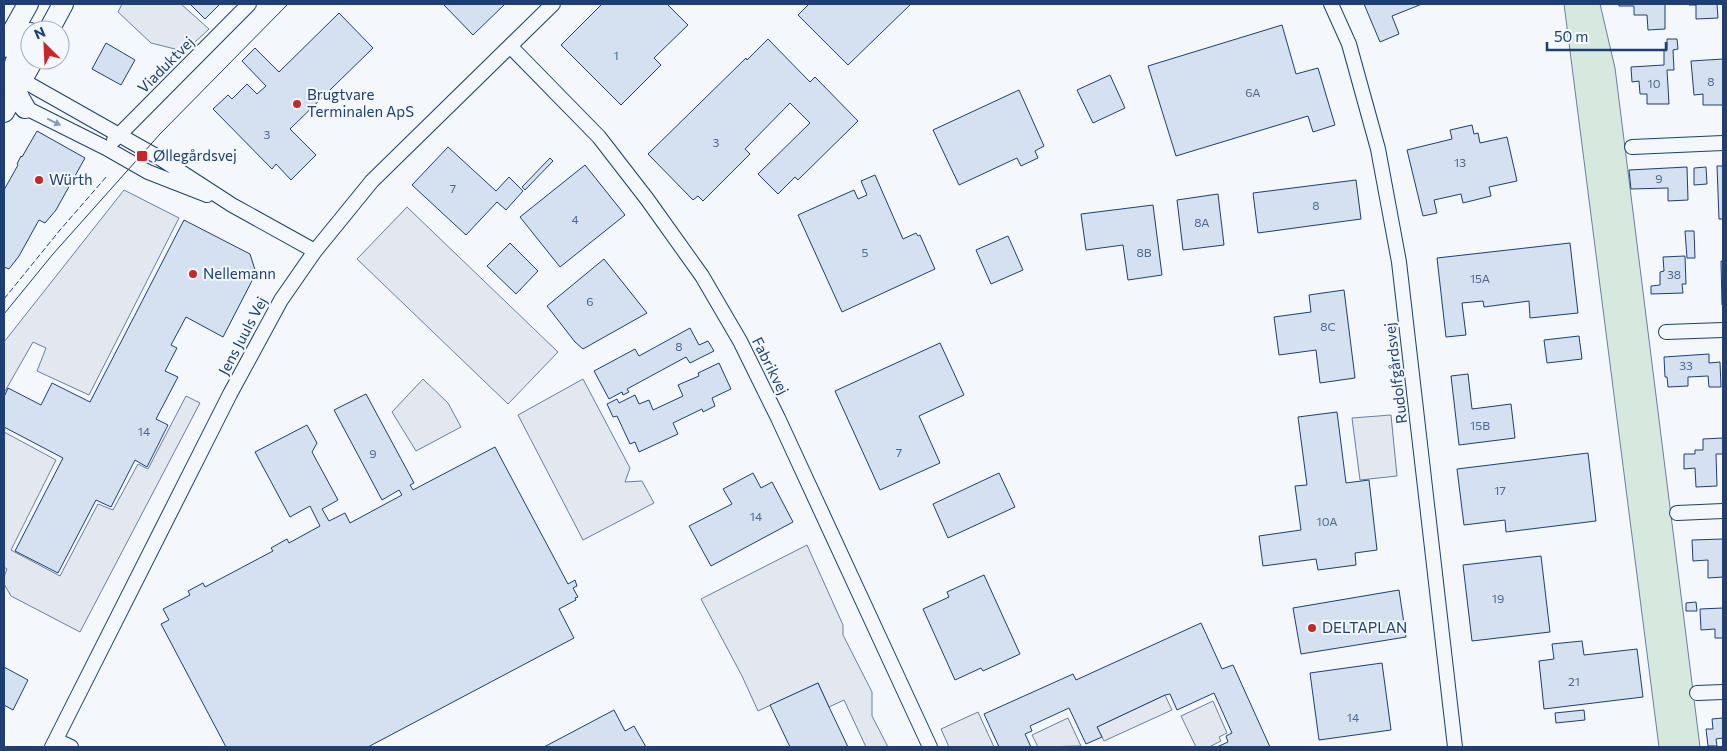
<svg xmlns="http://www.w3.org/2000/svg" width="1727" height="751" viewBox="0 0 1727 751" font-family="Commissioner,sans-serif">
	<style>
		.green { fill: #d7e8df; stroke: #687fa3 }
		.parking { fill: #e3e8f0; stroke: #687fa3 }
		.building { fill: #d5e0f0; stroke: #1d3f73 }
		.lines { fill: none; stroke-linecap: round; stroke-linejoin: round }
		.minor-casing { stroke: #1d3f73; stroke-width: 16 }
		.secondary-casing { stroke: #1d3f73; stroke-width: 22 }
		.minor { stroke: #f4f7fb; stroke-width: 14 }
		.secondary { stroke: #f4f7fb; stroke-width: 20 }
		.tram { stroke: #1d3f73; stroke-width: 1 }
		.fence { stroke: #1d3f73; stroke-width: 1; stroke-dasharray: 6 2.5; stroke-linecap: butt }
		.oneway { fill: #889bb7 }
		.poi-dot { fill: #c62828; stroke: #f4f7fb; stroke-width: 2 }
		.labels { text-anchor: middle; stroke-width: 4; stroke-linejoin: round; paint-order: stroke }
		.number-label { font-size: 12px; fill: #4b6792 }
		.street-label { font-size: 15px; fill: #1d3f73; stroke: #f4f7fb }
		.poi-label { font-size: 15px; fill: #1d3f73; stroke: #f4f7fb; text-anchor: start }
	</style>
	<rect width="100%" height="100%" fill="#f4f7fb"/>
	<path class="green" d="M1564,4H1600L1615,68L1700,747H1659Z"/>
	<path class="parking" d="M122,4H181L209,29L181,55L175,49L151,43L118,12Z
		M124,190L179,218L89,395L37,371L46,348L33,342L4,393V342Z
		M407,207L558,352L508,404L357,259Z
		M423,379L448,403L461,427L416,451L392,412Z
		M583,379L630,468L625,482L642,481L654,503L583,540L518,415Z
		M186,396L200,403L80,632L11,596L4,584V577L7,569L4,567V432L56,460L11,550L60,576L98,504L113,510L138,464L148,469Z
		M1391,415L1397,476L1360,480L1352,418Z
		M807,545L843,625V635L872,692V716L888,747H866L844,700L829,707L818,683L758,711L742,676L701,599Z
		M1165,695L1172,710L1104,741L1097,727Z
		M1213,701L1227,733L1219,737L1221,741L1209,747H1196L1181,716Z
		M978,712L994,747H949L941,729Z
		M1068,718L1081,746L1038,747L1032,735Z"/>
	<path class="building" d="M190,4H220L205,19Z
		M443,4H505L473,35Z
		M602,4H667L688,25L654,58L661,65L621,105L561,45Z
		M809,4H911L848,65L798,15Z
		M1364,4H1422L1392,16L1399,34L1380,42Z
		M1619,4H1665V29L1648,30L1647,15H1634V6H1619Z
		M1689,4H1717L1718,18L1696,19V5H1689Z
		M339,13L373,48L290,129L316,155L291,180L276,164L272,169L213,109L228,95L232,99L247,84L257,94L266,86L242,61L255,48L279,72Z
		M1282,25L1296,74L1318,68L1335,125L1313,132L1308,116L1176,156L1148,66Z
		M768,39L810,82L815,77L858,121L798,180L795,177L778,194L758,174L810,123L790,103L745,149L750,154L703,201L698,196L693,200L648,154L746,58L747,60Z
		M1667,39H1677L1678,49L1673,50L1674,70H1667L1669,104H1647V94H1640L1639,81L1632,82L1631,67L1664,65V50H1667Z
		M106,43L135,60L121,85L92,69Z
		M1723,59V105H1703V94L1694,95L1691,61Z
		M1110,75L1125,108L1093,123L1077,90Z
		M1019,90L1044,146L1035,151L1038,158L1021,166L1017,158L959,185L933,130Z
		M1472,125L1474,134L1478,133L1480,143L1507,137L1517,181L1489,187L1491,196L1463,203L1461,194L1434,200L1437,213L1423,216L1407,150L1452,139L1450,130Z
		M37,131L85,158L56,210L45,223L39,220L19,256L9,269L4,267V190L18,165L17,164L21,156L22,157Z
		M448,147L496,191L509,177L523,191L506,210L497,202L466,235L412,185Z
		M550,158L553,161L525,190L522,187Z
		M585,165L625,215L560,267L520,217Z
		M1717,166H1723V219H1719Z
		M1687,167L1688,200L1668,201V188L1631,189L1629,170Z
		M1706,167L1707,184L1694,185V168Z
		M875,175L903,239L916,233L918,236L920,235L935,269L842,312L798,215L854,190L858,199L867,195L861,181Z
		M1356,180L1361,219L1258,233L1253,193Z
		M1218,194L1224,245L1183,250L1177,200Z
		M1153,205L1162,275L1128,280L1123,245L1086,250L1081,214Z
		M184,220L250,254L256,273L223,337L186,317L171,345L177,348L165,371L178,377L156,419L168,425L147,467L135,460L111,507L96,500L58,573L15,551L63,458L4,427V397L8,388L41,405L52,383L90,402Z
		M1685,231H1694L1695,258H1687Z
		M1008,236L1023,270L991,284L976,250Z
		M510,243L538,271L516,294L487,266Z
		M1570,243L1578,313L1530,318L1529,301L1484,307L1483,301L1462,303L1466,335L1446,337L1437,258Z
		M1723,255V305H1722L1721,261H1723Z
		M1685,256L1686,284H1682L1683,293L1651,294V286L1660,285V272L1664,271L1663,257Z
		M604,259L647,313L583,349L575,342L547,306Z
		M1344,290L1355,378L1320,383L1316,350L1279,355L1274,317L1311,312L1309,295Z
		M690,328L699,345L708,341L714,351L690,363L686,357L627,389L629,392L623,395L622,392L609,399L594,371L635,349L639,356Z
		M1579,336L1582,359L1547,363L1544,340Z
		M940,343L964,395L919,416L940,463L880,490L835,391Z
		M1709,354V363L1720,362L1721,387H1709L1708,376L1688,377V386L1668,387L1667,377H1665L1664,357Z
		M719,363L731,389L712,398L715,406L703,412L702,409L673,423L678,434L639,452L635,442L630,444L617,416L613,417L607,404L617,399L619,403L635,395L639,404L649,400L653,410L683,396L678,385L699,376L698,373Z
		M1468,374L1472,409L1511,404L1515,438L1459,445L1451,376Z
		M366,394L414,483L410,485L413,490L495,447L568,584L575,580L577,586L573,588L578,597L575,598L576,600L559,609L574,638L368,747H226L161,624L169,620L163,609L190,595L188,591L203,583L205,587L273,551L271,548L287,539L289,543L320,526L310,506L290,517L255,452L307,425L317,443L312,452L338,500L322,509L329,521L345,513L350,523L402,495L399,490L382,500L334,410Z
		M1337,412L1346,483L1369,480L1377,550L1355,553L1356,565L1318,570L1316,559L1263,566L1259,536L1301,530L1295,486L1307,485L1298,417Z
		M1723,438V454H1716L1717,486L1696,487L1695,468L1684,469V454H1695V450H1703V439Z
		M1588,453L1596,521L1506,532L1505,520L1464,525L1457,469Z
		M753,473L761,488L772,482L793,522L711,566L689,526L732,504L723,489Z
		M999,473L1015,507L948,538L933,504Z
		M1723,539V577L1708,578V560L1693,561L1692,540Z
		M1541,556L1550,632L1472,641L1463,565Z
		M984,575L1020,654L983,671L981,668L955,680L923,609L949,597L947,592Z
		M1399,590L1406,637L1301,654L1293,608Z
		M1696,602L1697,611H1686V603Z
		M1723,608V638H1715V629L1701,630L1700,609Z
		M1201,623L1222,669L1233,665L1270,747H1217L1228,742L1226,736L1232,733L1214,693L1177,710L1170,694L1165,695L1097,727L1102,737L1086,744L1069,708L1030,726L1032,731L1025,734L1031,747H999L984,714L1073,674L1076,680Z
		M1582,641L1584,655L1637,649L1643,697L1544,709L1539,661L1554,659L1552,644Z
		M1382,663L1391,730L1319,740L1310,673Z
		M4,667L28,680L13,710L4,705Z
		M818,683L829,707L848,747H790L770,705Z
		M614,710L625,731L634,726L646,747H544Z
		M1584,710L1585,720L1556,723L1555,713Z
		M1723,718V738L1716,739L1717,746H1708L1706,729H1713L1712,719Z"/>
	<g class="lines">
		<defs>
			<path id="minor" d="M1331,4L1349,44L1378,149L1399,262L1455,747
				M510,46L599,137L647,199L702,276L740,341L778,418L930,747
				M22,80L158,157L232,205L315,251
				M18,104L106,148L148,172L207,195
				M114,140L249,4
				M1632,147L1723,143
				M1666,332L1723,330
				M1677,513L1723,511
				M1697,693L1723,692
				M56,740L71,747
				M52,747L230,394L281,300L315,251L372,181L553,4"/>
			<path id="secondary" d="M49,30L63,4
				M4,47L28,4
				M25,108C4,75 13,65 30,33
				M4,112L33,60"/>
		</defs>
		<use href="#minor" class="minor-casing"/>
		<use href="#secondary" class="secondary-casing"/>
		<use href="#minor" class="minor"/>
		<use href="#secondary" class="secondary"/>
		<path class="tram" d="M4,314L53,254L160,134L288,4"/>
		<path class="fence" d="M4,299L60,230L107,176"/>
	</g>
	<defs><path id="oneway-solid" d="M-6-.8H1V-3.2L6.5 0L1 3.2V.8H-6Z" transform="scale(1.25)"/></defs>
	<use class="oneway" href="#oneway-solid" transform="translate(54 122) rotate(26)"/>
	<g class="poi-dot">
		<circle cx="297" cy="104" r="5"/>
		<rect x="136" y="150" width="12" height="12" rx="2.5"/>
		<circle cx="39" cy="180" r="5"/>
		<circle cx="193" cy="274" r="5"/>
		<circle cx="1312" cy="628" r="5"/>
	</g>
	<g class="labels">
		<g class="number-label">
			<text x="616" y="60">1</text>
			<text x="1711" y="86">8</text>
			<text x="1654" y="88">10</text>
			<text x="1253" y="97">6A</text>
			<text x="267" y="139">3</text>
			<text x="716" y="147">3</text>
			<text x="1460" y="167">13</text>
			<text x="1659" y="183">9</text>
			<text x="453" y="193">7</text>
			<text x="1316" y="210">8</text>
			<text x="575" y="224">4</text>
			<text x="1202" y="227">8A</text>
			<text x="865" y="257">5</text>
			<text x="1144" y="257">8B</text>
			<text x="1674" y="279">38</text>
			<text x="1480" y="283">15A</text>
			<text x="590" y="306">6</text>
			<text x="1328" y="331">8C</text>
			<text x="679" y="351">8</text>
			<text x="1686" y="370">33</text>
			<text x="1480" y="430">15B</text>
			<text x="144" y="436">14</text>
			<text x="899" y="457">7</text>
			<text x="373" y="458">9</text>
			<text x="1500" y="495">17</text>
			<text x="756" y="521">14</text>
			<text x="1327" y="526">10A</text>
			<text x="1498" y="603">19</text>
			<text x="1574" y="686">21</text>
			<text x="1353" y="722">14</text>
		</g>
		<g class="street-label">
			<text transform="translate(166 65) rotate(-45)" y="5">Viaduktvej</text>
			<text transform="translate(243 336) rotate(-62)" y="5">Jens Juuls Vej</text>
			<text transform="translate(770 366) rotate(63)" y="5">Fabrikvej</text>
			<text transform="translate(1396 373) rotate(-97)" y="5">Rudolfgårdsvej</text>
		</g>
		<g class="poi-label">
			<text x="307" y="100">Brugtvare<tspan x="307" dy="17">Terminalen ApS</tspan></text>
			<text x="153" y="161">Øllegårdsvej</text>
			<text x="49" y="185">Würth</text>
			<text x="203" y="279">Nellemann</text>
			<text x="1322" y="633">DELTAPLAN</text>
		</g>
	</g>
	<rect width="1727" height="751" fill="none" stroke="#1d3f73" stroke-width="10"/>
	<g transform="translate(45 45) rotate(336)"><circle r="24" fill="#f4f7fb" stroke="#9eadc5"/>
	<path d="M0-4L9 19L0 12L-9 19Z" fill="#c62828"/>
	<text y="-8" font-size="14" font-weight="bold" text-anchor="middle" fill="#1d3f73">N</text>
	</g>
	<path d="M1547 42v8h119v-8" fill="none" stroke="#1d3f73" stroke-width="2.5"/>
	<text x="1554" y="42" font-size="15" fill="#1d3f73" stroke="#f4f7fb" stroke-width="4" paint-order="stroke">50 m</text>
</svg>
